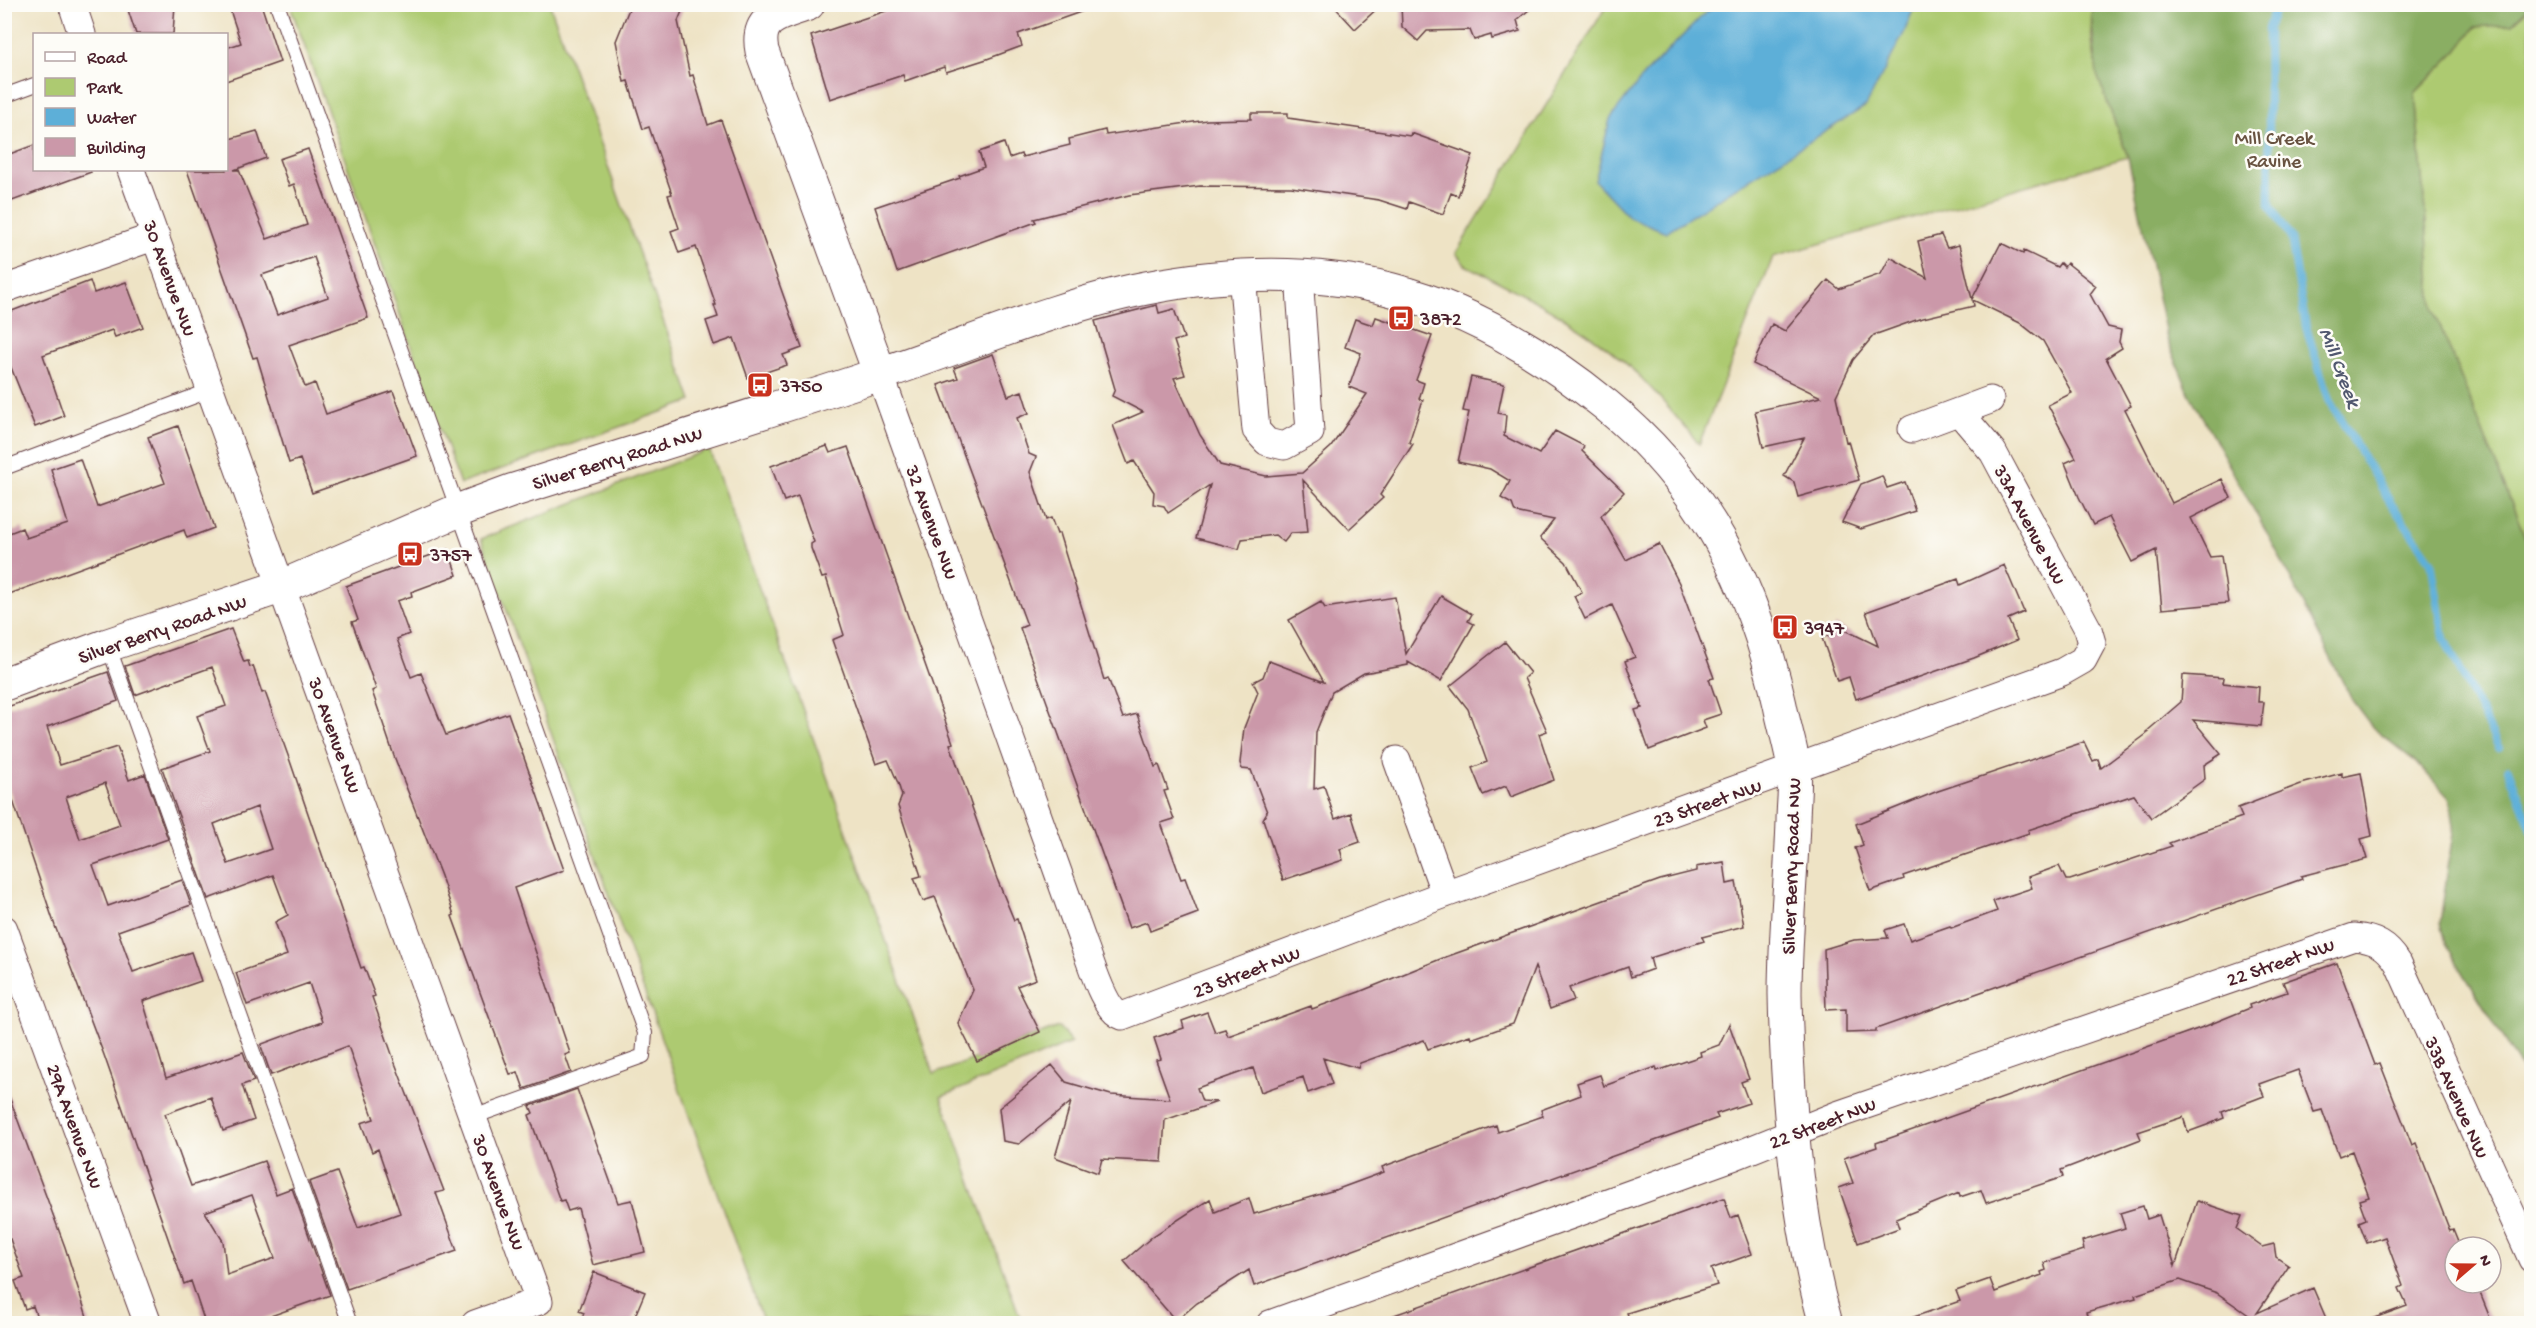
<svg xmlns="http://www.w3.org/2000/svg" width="2536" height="1328" viewBox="0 0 2536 1328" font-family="'Gochi Hand',sans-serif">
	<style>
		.green { fill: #adca71; stroke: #7c744e; stroke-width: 1.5 }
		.forest { fill: #8aae63; stroke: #6a6647; stroke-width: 1.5 }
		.water { fill: #5dafd8; stroke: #546782; stroke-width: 1.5 }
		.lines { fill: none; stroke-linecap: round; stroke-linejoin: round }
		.stream { stroke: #5dafd8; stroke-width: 8 }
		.building { fill: #cb98a9; fill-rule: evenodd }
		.service-casing { stroke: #633c42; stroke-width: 16 }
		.minor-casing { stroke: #633c42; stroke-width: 29 }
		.tertiary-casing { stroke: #633c42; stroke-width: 35 }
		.service { stroke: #fff; stroke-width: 14 }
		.minor { stroke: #fff; stroke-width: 27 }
		.tertiary { stroke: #fff; stroke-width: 33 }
		.labels { text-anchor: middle; stroke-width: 5; stroke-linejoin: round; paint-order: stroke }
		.park-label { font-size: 20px; fill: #685240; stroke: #fdfcf7 }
		.street-label { font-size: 20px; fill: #4a1f2b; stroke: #fdfcf7 }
		.poi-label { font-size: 20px; fill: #4a1f2b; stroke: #fdfcf7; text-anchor: start }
		.water-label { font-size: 21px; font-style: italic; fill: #525970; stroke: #fdfcf7 }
	</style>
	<rect width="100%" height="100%" fill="#fdfcf7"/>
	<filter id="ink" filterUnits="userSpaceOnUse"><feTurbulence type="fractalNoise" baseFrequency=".0167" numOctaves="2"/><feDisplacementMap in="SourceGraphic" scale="12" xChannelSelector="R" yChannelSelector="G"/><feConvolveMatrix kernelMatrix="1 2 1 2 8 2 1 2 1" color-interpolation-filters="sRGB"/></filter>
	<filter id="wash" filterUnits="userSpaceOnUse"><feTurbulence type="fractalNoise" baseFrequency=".008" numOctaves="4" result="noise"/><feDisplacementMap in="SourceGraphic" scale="24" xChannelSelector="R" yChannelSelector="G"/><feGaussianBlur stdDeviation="1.35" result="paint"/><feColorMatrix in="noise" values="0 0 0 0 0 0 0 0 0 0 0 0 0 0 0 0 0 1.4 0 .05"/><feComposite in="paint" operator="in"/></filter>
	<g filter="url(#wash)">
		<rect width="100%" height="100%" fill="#eee3c5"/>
		<path class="green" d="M290,5H550L692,401L460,484Z
			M1607,5H2095C2080,43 2114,120 2128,157L1773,257L1699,444C1682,424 1666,404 1648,385C1598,331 1530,297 1465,265L1456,253Z
			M2531,7V552L2433,308L2415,93L2457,51L2475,27L2512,24Z
			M709,449L934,1074L1059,1027L1071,1043L941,1097L1022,1323H764L481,539Z"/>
		<path class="forest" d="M2095,4L2531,5L2512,24L2475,27L2457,51L2415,93L2433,308L2531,552V1084L2445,943L2440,923L2454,826L2450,799L2417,763L2373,728L2352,700L2275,548L2189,393L2167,339L2128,157L2097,75L2091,14Z"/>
		<path class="water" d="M1718,5H1915L1904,33L1866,106L1666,232L1629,217L1595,181L1610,119L1644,75L1706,12Z"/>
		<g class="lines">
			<path class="stream" d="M2277,4L2268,28L2270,205L2291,238L2306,327L2329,400L2392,505L2431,561L2444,638L2499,748
				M2508,769L2532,830"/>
		</g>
		<g id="blocks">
			<path class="building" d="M126,4H175L173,34H136Z
				M228,4H261L280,62L226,81V48L241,43Z
				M631,4H685L678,21L690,76L693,75L708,125L721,120L802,348L783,355L787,365L748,378L734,338L714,345L706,321L718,317L714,305H716L696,247L679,253L671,231L679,228L668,195L672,194L649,127L643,129L628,81L624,82L616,41Z
				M890,4H1091L1092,8L1018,34L1022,46L987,59L946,72L944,67L905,81L903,75L830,99L811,36L892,9Z
				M1332,4H1382L1355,29Z
				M1401,4H1536L1517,20L1520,31L1492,39L1491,35L1474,40L1470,30L1427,31L1418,41L1402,27Z
				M1251,113H1288V118L1410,136L1411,133L1473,155L1458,196L1451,193L1443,214L1409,202L1407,209L1379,200L1291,187L1200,186L1129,195L1034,219L1036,222L897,272L875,207L960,178L959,176L984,167L979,152L1004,143L1009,158L1021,154L1022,157L1070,145L1069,139L1105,130L1106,135L1207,120L1251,119Z
				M257,131L266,158L234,170H239L267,239L307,225L294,184L289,186L279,159L308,149L368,318L289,345L305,387L315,383L326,414L393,391L417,456L312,493L300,459L289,463L257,357L253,358L187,170H226V140ZM314,257L328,297L277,315L262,275Z
				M34,145V170H90L91,172L4,204V156Z
				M1941,235L1947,248L1959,245L1972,299L2001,243L2023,254L2024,251L2057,267L2060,263L2064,267L2067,263L2096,286L2090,294L2108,327L2121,330L2119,342L2122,348L2106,358L2131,406L2125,409L2172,503L2222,479L2231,498L2191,518L2210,557L2221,556L2228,603L2162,609L2156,550L2132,562L2109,517L2093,525L2079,497L2065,463L2076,458L2048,405L2072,393L2043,341L2020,323L1973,300L1974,306L1919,319L1874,335L1853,360L1836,396L1846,442L1848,441L1859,480L1798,497L1794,482L1784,476L1804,438L1763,447L1755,411L1821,397L1753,364L1772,324L1785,331L1828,280L1839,289L1881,274L1890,257L1927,278L1918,241Z
				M90,281L94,293L126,282L143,327L115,337L112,330L43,355L64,416L35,427L4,350V314Z
				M1157,305L1159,313L1174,309L1184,338L1174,341L1185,375L1174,378L1200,435L1220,465L1266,476L1302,473L1331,447L1367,394L1349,387L1361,353L1345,347L1355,319L1373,325L1376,317L1432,336L1416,380L1424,383L1419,399L1423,400L1409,442L1413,444L1380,495L1383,498L1349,529L1303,480L1308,532L1291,533L1284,542L1275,535L1242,539L1239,549L1196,538L1210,485L1168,513L1164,506L1153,504L1154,492L1134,461L1128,464L1113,425L1143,412L1112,396L1115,389L1095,321Z
				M993,354L1008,396L1022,391L1029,413L1017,418L1029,454L1036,457L1030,472L1046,520L1051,518L1057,534L1059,533L1104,680L1108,678L1123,718L1137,714L1155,767L1159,765L1168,790L1164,791L1174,819L1161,823L1181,879L1185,878L1198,913L1150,931L1147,922L1129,928L1020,628L1027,625L938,385L958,378L954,368Z
				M1471,377L1504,384L1498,413L1506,415L1504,436L1539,454L1555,431L1584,446L1582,451L1624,492L1601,516L1626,560L1659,544L1679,583L1714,678L1709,679L1721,714L1703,720L1706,728L1649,750L1635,710L1642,708L1625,661L1635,657L1612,605L1585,619L1574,596L1582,592L1566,562L1540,538L1554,520L1515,512L1512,504L1501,498L1510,481L1490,469L1458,462L1469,412L1463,411Z
				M178,426L214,528L187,538L184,530L4,596V535L22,528L26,538L68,524L51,469L80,459L97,507L165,483L148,437Z
				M827,446L830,453L848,447L953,743L950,744L997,879L1014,920L1017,919L1036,979L1017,986L1040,1032L977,1061L958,1023L973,990L935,897L923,901L914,878L921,876L898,806L902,796L898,783L888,760L876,764L832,640L844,635L826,577L822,578L811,548V544L814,542L798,496L784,501L771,466Z
				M1882,476L1887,488L1905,482L1915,511L1861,529L1842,522L1861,484Z
				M448,549L457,575L411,592L412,596L397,601L409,634L397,639L411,677L421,673L446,735L508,713L564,870L514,888L570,1053L565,1055L571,1072L524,1089L518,1072L510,1074L452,916L454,915L441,876L394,756L372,691L376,689L352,622L358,620L346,586Z
				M2004,565L2024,612L2008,619L2017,640L1974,658L1856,699L1849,677L1837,681L1822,638L1830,635L1835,625L1878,646L1866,612L1958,579L1960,585Z
				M1441,596L1472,614L1468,621L1474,624L1441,681L1408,662V665L1364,673L1332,692L1316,732L1314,789L1324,786L1335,819L1351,813L1360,842L1340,849L1343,860L1283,880L1263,819L1267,812L1251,770L1242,769L1240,763L1244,728L1258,692L1253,682L1263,677L1269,661L1324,682L1289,620L1321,602L1325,608L1395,597L1406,654Z
				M231,629L244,662L248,661L250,667L253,666L262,693L265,692L290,761L361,968L364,967L375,996L372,997L395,1063L444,1191L436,1193L457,1251L347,1289L309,1182L337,1172L358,1228L400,1213L378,1149L372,1152L361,1123L374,1119L364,1091L348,1046L271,1075L261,1046L262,1044L322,1022L309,983L247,1005L236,973L287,955L275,922L288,915L273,875L208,899L162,768L210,751L197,716L226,706L212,667L135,695L125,666ZM257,807L271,849L228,864L214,824Z
				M1505,642L1530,673L1524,678L1547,731L1539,734L1554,780L1511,797L1506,786L1483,795L1472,768L1487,762L1468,709L1450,686Z
				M108,672L118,701L47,727L60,765L117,747L129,780L145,774L168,839L93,865L108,906L182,880L191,905L118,931L133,972L191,952L201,981L143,1001L166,1078L243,1052L254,1081L242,1085L254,1120L223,1131L211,1097L165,1114L191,1186L264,1161L276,1194L292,1188L330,1295L251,1323H205L191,1281L184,1284L104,1055L55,926L4,774V708ZM105,783L120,825L80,839L66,797ZM252,1195L275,1258L227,1275L223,1241L205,1212Z
				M2183,675L2224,678L2223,683L2259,687L2258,702H2264L2261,726L2193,720L2221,754L2204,765L2205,779L2151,818L2134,795L2028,830L2029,833L1903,876L1904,879L1870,891L1855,848L1863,845L1856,824L1938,791L2084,742L2093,761L2098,759L2101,768L2148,733L2146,732L2181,702Z
				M2342,773V777L2361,773L2372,836L2361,839L2367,859L2301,876L2302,879L1876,1029V1032L1846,1033V1009L1826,1010L1824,949L1854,940L1888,938L1885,930L1904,924L1910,940L1950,926L1951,928L1997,911L1993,901L2032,888L2028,877L2059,866L2066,880H2070L2172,846L2169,843L2242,817L2238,808L2301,784Z
				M1724,862L1727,884L1736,882L1744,926L1702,937L1704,941L1650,958L1653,969L1631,977L1628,967L1569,988L1574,1000L1550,1009L1535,967L1513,1024L1471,1039L1470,1035L1428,1049L1424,1040L1360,1063L1358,1068L1323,1058L1332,1084L1308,1093L1303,1077L1261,1092L1253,1068L1197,1088L1202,1101L1217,1102L1165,1120L1162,1162L1102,1159L1098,1173L1055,1157L1071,1102L1019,1144L1003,1141L999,1108L1052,1065L1066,1082L1111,1095L1170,1099L1156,1060L1161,1059L1154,1038L1184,1028L1182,1021L1207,1012L1215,1032L1225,1029L1228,1036L1311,1006L1312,1009L1359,992L1443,958L1660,880L1696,871V867Z
				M2337,963L2375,1065L2380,1063L2412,1145L2416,1143L2450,1231L2453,1230L2460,1247H2455V1283H2476L2492,1323H2366V1321L2407,1306L2399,1288L2403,1286L2385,1237L2367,1243L2359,1222L2366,1219L2359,1200L2369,1197L2352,1151L2339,1156L2322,1110L2314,1112L2298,1070L2259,1084L2264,1096L2222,1112L2224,1118L2207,1125L2188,1132L2183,1117L2138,1132L2141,1139L2061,1170L2063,1177L1986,1203L1981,1190L1960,1197L1959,1193L1896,1219L1899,1228L1858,1243L1839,1188L1853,1183L1844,1158L1877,1147L1876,1143L2206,1026L2250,1008L2249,1005L2287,992L2283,982Z
				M1729,1024L1749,1079L1741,1082L1749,1103L1716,1114L1718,1118L1254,1286L1249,1270L1197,1303L1176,1321L1124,1261L1153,1236L1210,1199L1215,1212L1249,1198L1254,1214L1338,1189L1384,1172L1382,1167L1496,1125L1498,1132L1543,1116L1541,1110L1581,1095L1577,1083L1600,1075L1604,1086L1656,1067L1657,1071L1701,1056L1700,1052L1719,1045Z
				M577,1089L618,1203L632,1200L645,1252L593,1265L578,1208L568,1211L564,1200L560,1201L529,1115L533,1113L530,1106Z
				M7,1091L65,1247L89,1323H39L33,1306L25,1309L15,1281L24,1278L10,1239L4,1241V1092Z
				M1724,1198L1731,1218L1738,1215L1752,1254L1711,1269L1717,1285L1627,1313L1629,1318L1612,1323H1380V1320Z
				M2197,1201L2242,1216L2237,1229L2262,1247L2274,1244L2276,1257L2289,1266L2257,1313L2313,1288L2328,1323H2234L2250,1316L2217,1293L2180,1280L2135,1295L2136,1298L2086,1312L2090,1323H1905V1320L1960,1301L1956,1291L1990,1279L1995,1292L2042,1275L2041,1272L2046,1270L2044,1263L2084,1250L2082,1241L2125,1228L2120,1213L2143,1206L2147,1219L2159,1215L2175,1266Z
				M594,1272L645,1292L632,1323H580L584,1313L579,1311Z"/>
		</g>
	</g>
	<g filter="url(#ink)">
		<use href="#blocks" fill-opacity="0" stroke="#633c42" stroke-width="1.5"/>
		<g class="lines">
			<defs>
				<path id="service" d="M277,4L645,1033L643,1056L473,1117
					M4,96L34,85
					M4,468L211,390
					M108,645L350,1324"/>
				<path id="minor" d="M72,4L82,34
					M131,170L539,1301L475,1324
					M1242,275L1256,430L1267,442L1284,446L1310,432L1299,275
					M4,289L156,236
					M880,374L1084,945C1091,962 1104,1011 1122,1016L1445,894L2062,672L2083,660L2092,643L2088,629L1993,452L1959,412
					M1912,429L1990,400
					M1397,760L1445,894
					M4,929L148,1324
					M1270,1324L1735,1156L1837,1115L2354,937C2375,939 2387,945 2398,963L2532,1259"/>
				<path id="tertiary" d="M808,4C781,14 755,16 762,51L880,374
					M4,684L108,645L283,586L457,511L511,491C634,452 758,415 880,374C965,346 1059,305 1146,288C1329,253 1462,288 1606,405C1704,485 1753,584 1780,705C1784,726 1791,747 1794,768C1796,785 1793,804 1793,822C1791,879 1785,937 1785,994C1787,1100 1797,1221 1826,1324"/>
			</defs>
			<use href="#service" class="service-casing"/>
			<use href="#minor" class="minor-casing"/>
			<use href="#tertiary" class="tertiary-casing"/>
			<use href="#service" class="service"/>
			<use href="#minor" class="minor"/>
			<use href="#tertiary" class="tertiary"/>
		</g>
	</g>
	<defs>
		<symbol id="bus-square" viewBox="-11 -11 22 22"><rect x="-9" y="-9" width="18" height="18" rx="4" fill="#c8321e" stroke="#fdfcf7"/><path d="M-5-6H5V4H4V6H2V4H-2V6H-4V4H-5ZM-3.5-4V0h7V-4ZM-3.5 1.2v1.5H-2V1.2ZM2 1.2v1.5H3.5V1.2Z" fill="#fff"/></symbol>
	</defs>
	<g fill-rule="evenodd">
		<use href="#bus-square" x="1386" y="303" width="30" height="30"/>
		<use href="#bus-square" x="745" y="370" width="30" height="30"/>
		<use href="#bus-square" x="395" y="539" width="30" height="30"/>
		<use href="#bus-square" x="1770" y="612" width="30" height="30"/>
	</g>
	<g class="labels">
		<g class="park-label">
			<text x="2274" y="144">Mill Creek<tspan x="2274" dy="23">Ravine</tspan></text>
		</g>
		<g class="street-label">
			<text transform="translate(171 278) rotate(70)" y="7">30 Avenue NW</text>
			<text transform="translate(617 457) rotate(-17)" y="7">Silver Berry Road NW</text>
			<text transform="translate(933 522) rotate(70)" y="7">32 Avenue NW</text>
			<text transform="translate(2031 524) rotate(62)" y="7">33A Avenue NW</text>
			<text transform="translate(162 628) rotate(-19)" y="7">Silver Berry Road NW</text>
			<text transform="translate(336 735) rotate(70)" y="7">30 Avenue NW</text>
			<text transform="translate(1707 802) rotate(-19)" y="7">23 Street NW</text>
			<text transform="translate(1790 866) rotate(-88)" y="7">Silver Berry Road NW</text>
			<text transform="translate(2280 961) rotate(-19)" y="7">22 Street NW</text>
			<text transform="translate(1246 971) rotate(-21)" y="7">23 Street NW</text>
			<text transform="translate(2458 1097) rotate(66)" y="7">33B Avenue NW</text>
			<text transform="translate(1822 1122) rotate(-21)" y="7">22 Street NW</text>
			<text transform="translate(76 1126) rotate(70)" y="7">29A Avenue NW</text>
			<text transform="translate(500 1192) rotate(70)" y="7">30 Avenue NW</text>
		</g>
		<g class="poi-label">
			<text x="1420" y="325">3872</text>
			<text x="780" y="392">3750</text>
			<text x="430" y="561">3757</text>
			<text x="1804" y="634">3947</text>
		</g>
		<g class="water-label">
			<text transform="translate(2341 367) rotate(69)" y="7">Mill Creek</text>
		</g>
	</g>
	<rect width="2536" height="1328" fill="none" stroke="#fdfcf7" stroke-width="24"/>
	<rect x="33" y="33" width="195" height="138" fill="#fdfcf7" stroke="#b5a4a5" stroke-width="1.5"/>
	<rect x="45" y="52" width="30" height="9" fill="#ffffff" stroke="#b5a4a5" stroke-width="1.5"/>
	<text x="87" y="63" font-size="18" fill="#4a1f2b">Road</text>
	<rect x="45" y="78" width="30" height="18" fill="#adca71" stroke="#b5a4a5" stroke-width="1.5"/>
	<text x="87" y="93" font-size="18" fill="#4a1f2b">Park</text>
	<rect x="45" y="108" width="30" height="18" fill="#5dafd8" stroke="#b5a4a5" stroke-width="1.5"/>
	<text x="87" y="123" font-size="18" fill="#4a1f2b">Water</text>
	<rect x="45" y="138" width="30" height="18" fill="#cb98a9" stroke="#b5a4a5" stroke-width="1.5"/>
	<text x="87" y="153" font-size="18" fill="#4a1f2b">Building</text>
	<g transform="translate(2473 1265) rotate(70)"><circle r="28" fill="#fdfcf7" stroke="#b5a4a5" stroke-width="1.5"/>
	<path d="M0-4.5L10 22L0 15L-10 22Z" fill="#c8321e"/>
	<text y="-9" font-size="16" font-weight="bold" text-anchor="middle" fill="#4a1f2b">N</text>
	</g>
</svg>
